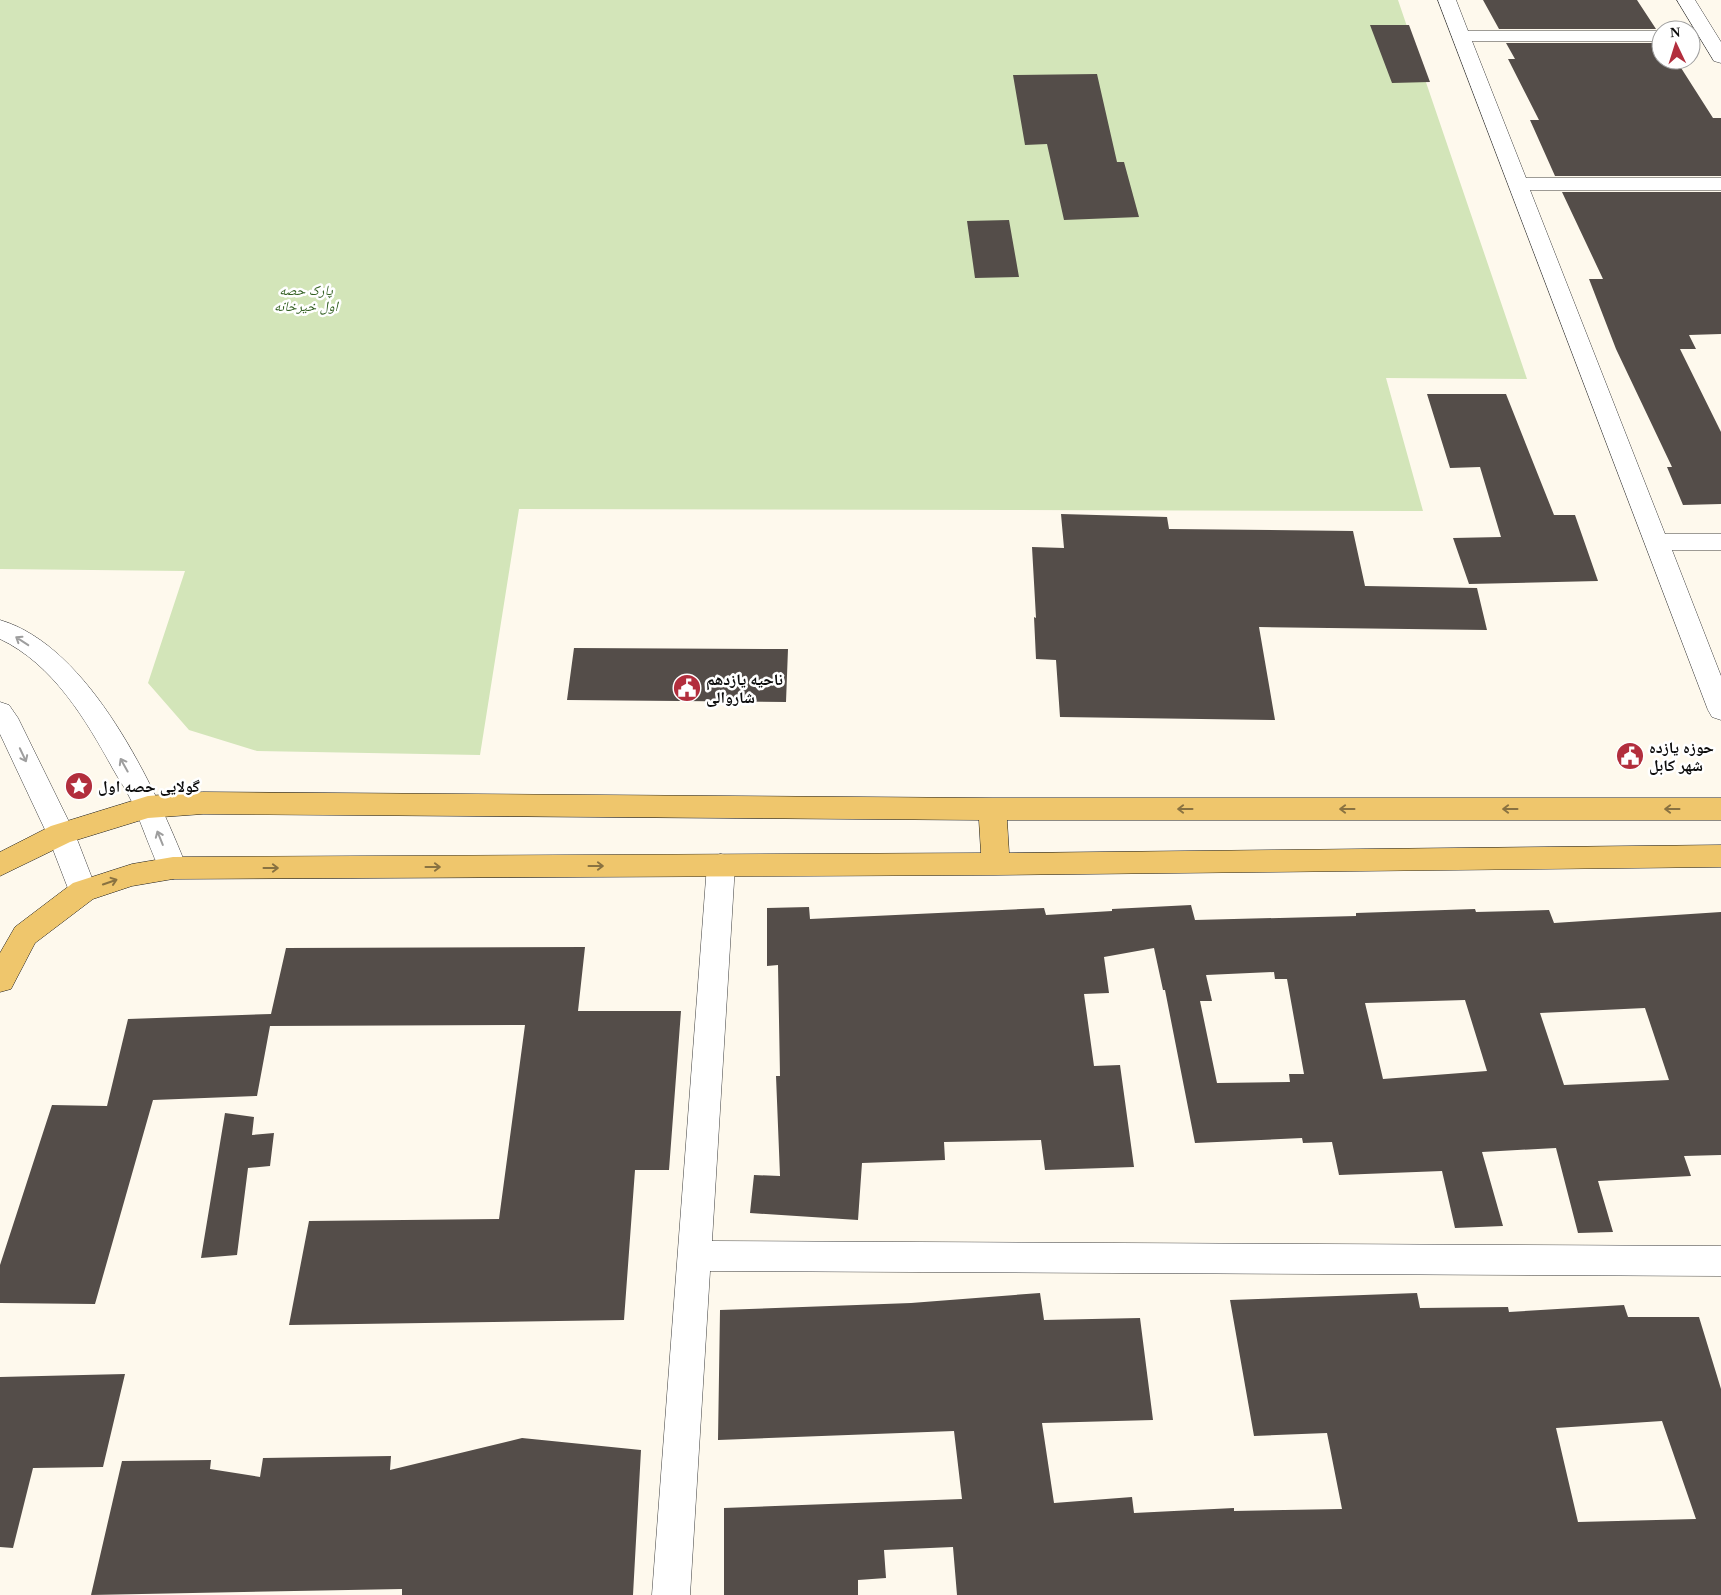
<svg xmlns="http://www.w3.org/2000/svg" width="1721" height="1595" viewBox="0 0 1721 1595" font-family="'Times New Roman','Noto Naskh Arabic',serif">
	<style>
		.green { fill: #d3e5b9 }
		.building { fill: #544d49; fill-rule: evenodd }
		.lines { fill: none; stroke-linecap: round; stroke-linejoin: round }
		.minor-casing { stroke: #3f3f3f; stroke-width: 1 }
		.major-casing { stroke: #1d1d1d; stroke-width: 1 }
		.minor { fill: #fff; fill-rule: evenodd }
		.major { fill: #efc66c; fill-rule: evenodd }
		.oneway { stroke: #9e9e9e }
		.oneway2 { stroke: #897241 }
		.labels { text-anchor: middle; stroke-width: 5; stroke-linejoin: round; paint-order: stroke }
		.far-park-label { font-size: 14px; font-style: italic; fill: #325f21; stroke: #fff }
		.poi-label { font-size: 16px; font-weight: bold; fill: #0c0c0c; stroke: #fff; text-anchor: start }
	</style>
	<rect width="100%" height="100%" fill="#fef9ed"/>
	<path class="green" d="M0,0H1398L1527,379L1386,378L1423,511L519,509L480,755L257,751L189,730L148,683L185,571L0,569Z"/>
	<path class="building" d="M1483,0H1637L1656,29H1499Z
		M1370,25H1409L1430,82L1392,83Z
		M1506,43H1661V60H1676L1713,118H1721V176H1555L1530,120H1539L1508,59H1515Z
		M1097,74L1117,162H1124L1139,217L1064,220L1047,144L1025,145L1013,75Z
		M1562,192H1721V334L1689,335L1696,349H1680L1721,432V504L1683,505L1667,467H1672L1616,349L1589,279H1603Z
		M1009,220L1019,277L975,278L967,221Z
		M1427,394H1506L1554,515H1575L1598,581L1469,584L1453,538L1501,537L1480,467L1450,468Z
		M1061,514L1167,517L1169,529L1353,531L1365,586L1477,588L1487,630L1259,627L1275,720L1060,717L1056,660L1036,659L1034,617L1036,618L1032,547L1064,548Z
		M574,648L788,649L786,702L567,700Z
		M1191,905L1195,920L1356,916V913L1475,909L1476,912L1549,910L1554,923L1721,912V1155L1684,1156L1691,1176L1598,1181L1613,1232L1578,1233L1556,1148L1482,1152L1503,1226L1455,1228L1442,1171L1339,1175L1332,1142L1303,1143L1302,1138L1195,1143L1165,990H1163L1154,948L1104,957L1109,993L1084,994L1094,1066L1120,1065L1134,1167L1045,1170L1041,1140L944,1142L945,1160L862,1163L858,1220L750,1213L754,1175L780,1176L776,1076H780L778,965L767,966V908L809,907L810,919L1044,908L1046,915L1112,911V909ZM1274,972L1275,979H1287L1304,1074H1289L1290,1082L1217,1083L1200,1001H1212L1206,975ZM1465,1000L1487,1071L1383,1079L1365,1003ZM1645,1008L1669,1080L1564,1085L1540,1013Z
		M585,947L578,1011H681L669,1170H635L624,1320L289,1325L309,1221L499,1219L525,1025L270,1026L257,1096L153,1100L95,1304L0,1303V1265L52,1105L107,1106L128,1019L271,1014L286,948Z
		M225,1113L254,1117L252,1135L274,1133L270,1166L248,1168L237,1255L201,1258Z
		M1040,1293L1044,1320L1140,1318L1153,1420L1042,1423L1054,1503L1132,1497L1134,1513L1234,1508V1511L1342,1509L1327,1433L1254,1436L1230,1300L1417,1293L1420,1308L1508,1307L1509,1312L1624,1305L1628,1317H1699L1721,1389V1595H957L953,1547L884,1550L886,1578L858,1580V1595H724V1508L962,1499L954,1431L718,1440L720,1310L911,1303ZM1662,1421L1696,1519L1578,1522L1556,1428Z
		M125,1374L103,1467L33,1468L13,1548L0,1547V1377Z
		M522,1438L641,1450L633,1595H402V1589L91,1595L122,1461L211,1460L210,1469L260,1477L263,1458L391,1456L390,1470Z"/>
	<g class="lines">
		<defs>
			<path id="minor" d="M1438,0H1456L1468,31H1661V41H1472L1526,178H1721V190H1530L1665,534H1721V550H1672L1721,676V720L1712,717L1708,710Z
				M1677,0H1695L1721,42V63L1714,61Z
				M0,620C90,646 155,787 187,868L183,876L173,879L163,876C151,853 143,827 132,802C127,791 119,780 113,769C86,720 53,664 0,639Z
				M0,702L9,705L18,718L75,834L97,891L93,899L83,902L73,899L69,891L47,834L0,734Z
				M721,854L731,857L735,865L712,1241L1721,1246V1276L710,1271L690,1595H652L707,865L711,857Z"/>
			<path id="major" d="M203,792L992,798H1721V820H1007L1009,853L1721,845V867L996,875L173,879L132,886L93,899L35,943L11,989L0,992V953L15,927L73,883L132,864L173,857L981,853L979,820L203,814L148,818L70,842L0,876V852L51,826L148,796Z"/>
		</defs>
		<use href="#minor" class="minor-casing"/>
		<use href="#major" class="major-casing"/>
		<use href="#minor" class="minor"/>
		<use href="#major" class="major"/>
	</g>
	<defs><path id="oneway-shaft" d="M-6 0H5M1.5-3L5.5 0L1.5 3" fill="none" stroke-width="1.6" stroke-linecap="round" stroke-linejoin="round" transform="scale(1.25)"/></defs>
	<g class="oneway">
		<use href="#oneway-shaft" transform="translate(22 641) rotate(-147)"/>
		<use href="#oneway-shaft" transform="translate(23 755) rotate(65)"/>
		<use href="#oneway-shaft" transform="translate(124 765) rotate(-119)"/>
		<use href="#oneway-shaft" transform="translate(160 838) rotate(-112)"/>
	</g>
	<g class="oneway2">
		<use href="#oneway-shaft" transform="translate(1185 809) rotate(180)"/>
		<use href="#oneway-shaft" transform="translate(1347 809) rotate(180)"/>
		<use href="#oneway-shaft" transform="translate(1510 809) rotate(180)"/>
		<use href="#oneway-shaft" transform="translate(1672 809) rotate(180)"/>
		<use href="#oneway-shaft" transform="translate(596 866)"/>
		<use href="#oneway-shaft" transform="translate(433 867)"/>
		<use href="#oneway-shaft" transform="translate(271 868)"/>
		<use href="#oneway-shaft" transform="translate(110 882) rotate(-19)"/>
	</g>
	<defs>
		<symbol id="civic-disc" viewBox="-11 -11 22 22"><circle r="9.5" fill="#b22e3d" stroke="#fff"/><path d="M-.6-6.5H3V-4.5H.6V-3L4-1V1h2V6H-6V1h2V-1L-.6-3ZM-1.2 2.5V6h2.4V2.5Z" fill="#fff"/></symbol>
		<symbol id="sight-disc" viewBox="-11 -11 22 22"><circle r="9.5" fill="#b22e3d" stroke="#fff"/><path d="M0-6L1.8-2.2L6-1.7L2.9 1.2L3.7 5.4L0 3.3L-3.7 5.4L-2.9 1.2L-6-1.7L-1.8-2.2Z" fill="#fff"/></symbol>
	</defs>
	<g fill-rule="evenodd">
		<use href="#civic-disc" x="671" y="672" width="32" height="32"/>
		<use href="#civic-disc" x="1614" y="740" width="32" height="32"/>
		<use href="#sight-disc" x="63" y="770" width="32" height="32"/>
	</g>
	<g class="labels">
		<g class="far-park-label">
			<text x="306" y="295">پارک حصه<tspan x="306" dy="16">اول خیرخانه</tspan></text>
		</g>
		<g class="poi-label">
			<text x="706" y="685">ناحیه یازدهم<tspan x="706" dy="18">شاروالی</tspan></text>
			<text x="1649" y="753">حوزه یازده<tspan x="1649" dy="18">شهر کابل</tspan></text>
			<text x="98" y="792">گولایی حصه اول</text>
		</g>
	</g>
	<g transform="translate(1676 45) rotate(356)"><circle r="24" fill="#ffffff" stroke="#9e9e9e"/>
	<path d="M0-4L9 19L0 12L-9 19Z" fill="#b22e3d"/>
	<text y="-8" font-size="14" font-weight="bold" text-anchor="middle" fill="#0c0c0c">N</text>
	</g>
</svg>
